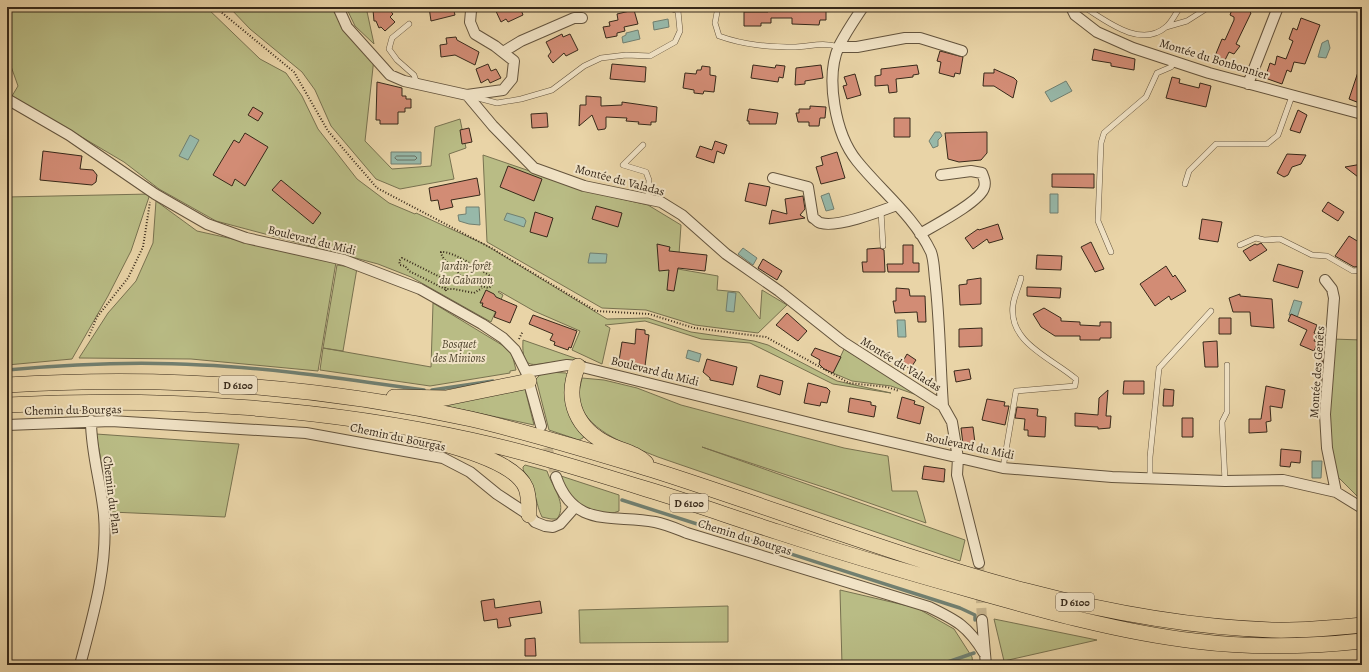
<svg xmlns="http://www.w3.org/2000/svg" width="1369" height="672" viewBox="0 0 1369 672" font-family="Alegreya,serif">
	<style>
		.green { fill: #b9bc85; stroke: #787250 }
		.water { fill: #97b8a9; stroke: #717f70 }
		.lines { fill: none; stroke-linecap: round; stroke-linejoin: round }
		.shore { stroke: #677062; stroke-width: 1 }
		.stream { stroke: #717f70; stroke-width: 3.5 }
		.building { fill: #d28c75; stroke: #37291a }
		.street-tunnel { stroke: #c5b28b; stroke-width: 10; stroke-dasharray: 10 5; stroke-linecap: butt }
		.lane-casing { stroke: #64543d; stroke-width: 6 }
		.street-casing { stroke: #64543d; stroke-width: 12 }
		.primary-casing { stroke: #37291a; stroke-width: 16 }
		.path { stroke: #37291a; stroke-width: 2; stroke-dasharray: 1 2; stroke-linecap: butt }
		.lane { stroke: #f1e3c6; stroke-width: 5 }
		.street { stroke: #f1e3c6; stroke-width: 10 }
		.primary { stroke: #e9d4a7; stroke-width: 15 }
		.labels { text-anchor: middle; stroke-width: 4; stroke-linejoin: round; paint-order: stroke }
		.shield { fill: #f1e3c6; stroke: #6f614e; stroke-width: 1 }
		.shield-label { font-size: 11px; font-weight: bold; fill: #37291a }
		.street-label { font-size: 12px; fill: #37291a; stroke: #f1e3c6 }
		.park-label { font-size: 12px; font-style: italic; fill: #51462f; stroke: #f1e3c6 }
	</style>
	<rect width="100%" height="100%" fill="#e9d4a7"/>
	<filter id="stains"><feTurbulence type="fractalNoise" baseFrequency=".005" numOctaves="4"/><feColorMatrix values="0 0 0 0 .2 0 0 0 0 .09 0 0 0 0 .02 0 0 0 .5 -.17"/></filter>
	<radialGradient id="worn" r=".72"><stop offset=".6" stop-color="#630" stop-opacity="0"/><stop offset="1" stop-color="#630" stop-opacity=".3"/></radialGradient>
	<path class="green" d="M7,7H206L260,59L286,73L302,96L318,129L357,179L389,203L415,214L416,213L484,244L607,319L648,318L691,332L754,341L768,345L837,381L891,393L833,384L750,343L701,339L645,321L605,325L610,328L602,364L572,350L580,331L534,311L499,291L498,292L503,295L491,322L411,277L378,264L216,221L159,189L124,162L12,96L18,86L7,55Z
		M229,7H331L350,38L374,58L365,141L392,169L431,166L435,127L460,119L466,148L449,154L454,179L400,189L376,179L331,126L315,90L302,72L250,29Z
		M346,7H366L374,44L355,26Z
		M483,155L591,192L648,205L681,225L678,269L718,276L717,290L739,292L760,319L762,290L787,305L758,333L695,325L646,310L602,308L487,242Z
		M150,194L131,251L108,296L72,359L7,365V197Z
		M156,201L197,231L336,262L318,371L191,359L79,358L108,313L136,281L153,243Z
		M337,265L357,268L343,351L323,348Z
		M433,303L502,345L512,354L516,370L510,371V373L430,386L320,370L323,348L431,367Z
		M1332,339L1362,340V501L1337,476L1331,449L1328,413Z
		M523,340L586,362C576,362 567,361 557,362C535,363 521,374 523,340Z
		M844,349L920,396L891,386L852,381L833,373Z
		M548,372L566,373L568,375L585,433L583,438L579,440L549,430L536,379L540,375Z
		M582,378L604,380L637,388L681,405L844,448L888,456L892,491H917L926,523L835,491L702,447L965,540L960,561L658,457C631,446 589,433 579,402C577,396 581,384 582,378Z
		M525,389L534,425L436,404Z
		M96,434L239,444L225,517L111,512Z
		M525,465L547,471C552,487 568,504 557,519H551L542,517C536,505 536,492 530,480C527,474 523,474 523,467Z
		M561,476L619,495V511C596,521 565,500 561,476Z
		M840,590L917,608L954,629L972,657L973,665H842Z
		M728,606V642L580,643L579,610Z
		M994,619L1097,640L1004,661Z"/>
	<path class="water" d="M668,19L669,27L654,30L653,22Z
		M638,30L640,39L623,43L622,37L626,35V33Z
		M1328,40L1330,48L1326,58L1318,57L1322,43Z
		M1066,81L1072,91L1051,102L1045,92Z
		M935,132H940L942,136L938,140V146L933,148L929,141Z
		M190,135L199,140L188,160L179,156Z
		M391,152H421V164H391Z
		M829,193L834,209L826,211L821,196Z
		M1050,194H1058V213H1050Z
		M466,207H479L480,225L469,224L459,221L458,215L466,214Z
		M507,213L524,218L526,221L524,227L504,220Z
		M743,248L757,258L753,265L738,254Z
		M590,253L607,254L606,263H588Z
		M728,292L736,293L734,312L726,311Z
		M1294,300L1302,302L1297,318L1289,315Z
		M897,320H905L906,337H898Z
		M688,350L701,354L699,362L686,358Z
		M1312,461H1322L1321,478H1312Z"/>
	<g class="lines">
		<path class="shore" d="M397,156H415L417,158L415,160H397L395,158Z"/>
		<path class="stream" d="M7,370C72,364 136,361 201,365C276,368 350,380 424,390
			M432,390L493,381
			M622,500L960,608L975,615V620
			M939,665L974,653"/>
	</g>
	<path class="building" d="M376,7H387L393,14L390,17L395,22L385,31L381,27L379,28L376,21H374L373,10H377Z
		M429,7H453L455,15L431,21Z
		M494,7H520L523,15L508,22L506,19L501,22Z
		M771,7H798V10L812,11L815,8L826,9V20H820L819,25L792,24V18H771V23H761V26H744V12H768V10H770Z
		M1233,7H1252L1250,12L1251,13L1236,44L1240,46L1234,54L1229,52L1225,60L1215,56L1222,39L1225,40L1234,20V17L1230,15Z
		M634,10L638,24L624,27L625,31L617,33V36L606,38L603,27L610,26L609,22L618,20L617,14Z
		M1301,18L1320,25L1305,64L1294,62L1291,72L1287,70L1282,84L1265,78L1270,63L1275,65L1277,56L1286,59L1293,41L1289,39L1293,28L1297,30Z
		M562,34L563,37L570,34L578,50L566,56L564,53L553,63L548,56L551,52L546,42Z
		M456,37L457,40L479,52L475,65L455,55L441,57L440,45L447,44L446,38Z
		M1094,49L1135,59L1134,70L1111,66V63L1092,60Z
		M940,51L963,57L960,74L955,73L954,77L939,73L941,62L937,61Z
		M488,64L491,71L496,69L501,78L490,83L488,79L481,83L476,69Z
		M612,64L646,67L645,82L610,79Z
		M753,65L775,68L776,65L785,66L783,78L779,77L778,82L751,78Z
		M821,65L823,78L805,81V84L795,85L796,68Z
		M917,65L919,74L913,75V77L896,79L897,92L889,93L888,85L875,86V76L881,75V69Z
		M702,66L710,67V75L716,76L714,92L704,91L703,94L694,93V90L683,88L685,73L696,74L697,70H701Z
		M1360,66H1362V104L1349,99Z
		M994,69L1014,78L1017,81L1013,98L994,86H983L984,73H994Z
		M855,74L861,95L847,99L843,86L847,85L844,77Z
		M1172,77L1180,79L1179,83L1199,88L1200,83L1211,86L1206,107L1166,98Z
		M377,82L402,88V96H406V99H411V108H405V112H398V124H380V120H376Z
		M586,96L601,97V106L622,105V102L657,107L656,122H651V125L638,124L639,122L626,121L627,118L606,117V127L605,129L598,130L592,115L579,126L580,105H586Z
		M810,106L826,107L825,118H820L819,126H809V122H798L796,113H799V109H810Z
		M253,107L263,113L258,121L248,115Z
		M749,109L778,113L776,124H749V121H747Z
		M1298,110L1307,115L1300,133L1290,130Z
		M547,113L548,127L532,128L531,114Z
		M894,118H910V137H894Z
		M469,128L472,142L462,144L460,130Z
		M987,132V153L981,160L959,162L948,159L945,133Z
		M245,133L268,147L245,186L235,179L232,186L213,175L234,140L239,143Z
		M715,141L727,145L724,154L717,151L714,163L696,157L700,146L712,150Z
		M43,151L82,156L80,169L93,170L97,175L96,182L92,185L40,180Z
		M837,152L845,178L821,184L816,167L823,165L821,157Z
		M1287,154L1306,155L1301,164L1292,167L1288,175L1284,177L1277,173Z
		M1362,164V180L1345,167Z
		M508,166L542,179L534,201L500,187Z
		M1052,174H1094V188L1052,187Z
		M477,178L480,195L451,200L453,207L440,210L438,200L431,201L429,188Z
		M281,180L321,213L313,224L272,190Z
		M749,183L770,187L766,206L745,201Z
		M803,196L805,209L800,215L805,218L769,224L772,210L787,214L785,199Z
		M1328,202L1344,212L1338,221L1322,211Z
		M596,206L622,213L618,227L592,219Z
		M535,212L553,218L547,237L530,232Z
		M1202,219L1222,222L1218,242L1199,239Z
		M998,224L1003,239L989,243L987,239L973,249L965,238L978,229L979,230Z
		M1349,236L1362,244V266L1354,267L1335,256Z
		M1091,242L1104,269L1095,272L1081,247Z
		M1261,243L1267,250L1250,261L1243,251L1255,244L1257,245Z
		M657,244L670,247L669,251L707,255L705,271L678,268L674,291L667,290L669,270L659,271Z
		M903,245H913V263H919V272H888L887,264H903Z
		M880,248L884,250L885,272H863L862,262H867V249Z
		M1037,255L1062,256L1061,270L1036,269Z
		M763,259L782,271L777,280L758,268Z
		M1278,264L1303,271L1298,288L1273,281Z
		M1166,266L1173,277L1175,275L1186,291L1171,300L1169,296L1155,306L1140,284Z
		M981,278V304L960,305L959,285L967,284V280Z
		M1027,287L1061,288L1060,298L1027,296Z
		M896,288L909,289L910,296H925L926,322H918L917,312L895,313L893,301H896Z
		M486,290L494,294L496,297L517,306L510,323L494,317L496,312L482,306L483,303H480Z
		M1240,294V296L1272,299L1274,328L1251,326L1250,312H1233L1229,298Z
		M1044,308L1061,318V321L1080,322V325L1100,326V322H1111V338H1100V340H1080V336H1055L1041,327L1033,314Z
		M787,313L807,331L798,341L776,325Z
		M1291,314L1317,325L1314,333L1317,334L1314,341L1318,342L1314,351L1300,345L1307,330L1288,321Z
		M533,315L577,331L571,348L569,347L568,350L554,345L555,342L550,340L553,334L529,324Z
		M1219,318H1231V334H1219Z
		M982,328V346L959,347V329Z
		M636,329L645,330V334L649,335L645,366L619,361L622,342L635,344Z
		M1217,341L1218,367H1205L1203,342Z
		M815,348L841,357L833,373L824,369L819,364L820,360L811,355Z
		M907,354L916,360L910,369L902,363Z
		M707,359L737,367L733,385L710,380V378L703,372Z
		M1316,361H1323L1320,389H1318Z
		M969,369L971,379L956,382L954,371Z
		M760,375L783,381L780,395L757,387Z
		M1124,381H1144V394H1123Z
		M808,383L827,388L830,391L827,403L821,402L820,406L804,403Z
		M1266,386L1285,390L1282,408L1270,406L1271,421L1266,422L1267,432L1249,433V419H1261Z
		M1164,389L1174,390L1173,406H1163Z
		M1108,390L1106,416H1111L1110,428L1098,429V427L1075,426V413L1098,415L1099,398Z
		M902,397L915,401L914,404L924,407L920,424L897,418Z
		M850,398L871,402V405L876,406L874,417L848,412Z
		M987,399L1005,402L1004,406H1009L1005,425L982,420Z
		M1017,407L1038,409L1037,416L1046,417L1045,437L1028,436V430H1024L1025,419L1015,418Z
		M1182,418H1193V437H1182Z
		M973,427L975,443L963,444L961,428Z
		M1281,449L1301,451L1300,463L1291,462L1290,467L1280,466Z
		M924,466L945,469L944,482L922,479Z
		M494,599L495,608L540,601L542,613L509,618L511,626L498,628L497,619L484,621L481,601Z
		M535,638L536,656H525V639Z"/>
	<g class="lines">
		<path class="street-tunnel" d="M543,433L556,477
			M979,563L982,620"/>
		<defs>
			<path id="lane" d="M718,7L715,23L719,36C744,45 768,47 796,47C812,46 823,42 839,47
				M1084,7C1105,20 1140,49 1166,27C1172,22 1176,13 1180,7
				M409,24L392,38L389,49L397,60L414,75L417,84
				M1166,27L1187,21L1209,7
				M474,97L497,103L521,99L552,90L584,66L601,58L626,55L650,56L675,42L680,31L678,11L669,8
				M643,145L623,165L646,172L649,180L648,200
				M1185,184L1189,171L1216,144H1267L1278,135L1292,96
				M881,211L883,246
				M1240,245L1256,238L1264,240L1280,239L1312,255L1327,256L1353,271L1362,270
				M1111,252L1098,221L1101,143L1104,133L1112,126L1146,97L1157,73L1171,67L1175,62
				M1003,468L1016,391L1075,386L1076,379C1052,358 1008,343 1013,305C1014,296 1019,287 1021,278
				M1150,478V457L1159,368L1211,311
				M1225,481L1222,422L1227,412V365"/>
			<path id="street" d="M338,7L347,27L390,75L404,81L467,95L493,126L534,168L584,186L661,202L682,215L726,254L779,291L843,342L943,406L952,422L958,458L957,475L979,563
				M863,7C855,19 846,32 839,46C825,77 835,134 857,161C881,191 914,216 931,252C934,260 934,271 935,279C940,321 940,364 943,406
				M1071,7L1075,15L1097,32L1133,48L1209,73L1362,114
				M839,47H857L905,38H920L962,51
				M503,52L521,41L574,18H582
				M1248,84L1278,7
				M467,95L503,90L512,79L514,61L495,46L475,34L470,22L471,11L473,7
				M7,99L69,135L155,194L207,224L246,238L344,260L420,289L482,324L503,338L515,350L526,372L541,426
				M773,178L808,187L813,218C816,219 818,223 821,223C837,228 881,211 897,205
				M920,234C933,226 980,202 984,188C986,183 984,178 982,173L971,171L941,175
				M1325,280L1332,289L1334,298L1325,414L1327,448L1336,492
				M526,372L567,365L578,366L822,426L1003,468L1112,477L1225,481L1283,480L1336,492L1362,508
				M7,425L111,421L306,433L443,458L470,472L497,494L529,515L535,522L545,526L553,527L560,524L575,507
				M556,477C574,529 613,514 655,522C666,524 677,529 687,533L929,607C956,620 968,626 984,653
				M982,620L986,665
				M80,665C93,616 108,566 104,515C101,483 91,453 91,421"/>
			<path id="primary" d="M578,366C563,400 577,430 610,445C623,451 636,453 646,463
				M7,385C163,375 319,386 471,419C532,433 593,452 653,470C855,534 1057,623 1272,630C1302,631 1332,628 1362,625
				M394,397L446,398L529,381
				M7,405C160,397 321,407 471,440C530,453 588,471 646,489C690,502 734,518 778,532C842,553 907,572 971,590C1045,611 1119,632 1195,641C1251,648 1307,647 1362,641
				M448,445C469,451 517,465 526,488C529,496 529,506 529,515"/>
		</defs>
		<use href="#lane" class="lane-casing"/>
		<use href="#street" class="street-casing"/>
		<use href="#primary" class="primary-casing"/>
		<path class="path" d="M215,7L294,72L328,131L377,188L493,249L596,311L649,314L694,328L766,337L849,383L887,387L899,391
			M7,78L10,89
			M440,277L402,258L399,261L400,265L405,266L409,271L445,289H454L474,293L482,288
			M446,291L444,281L460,275C472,280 474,285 489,288L493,284L492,277C480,270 454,251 441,252C443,263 455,267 460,275
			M89,336L97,317L128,278L143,247L150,202
			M519,339L523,331"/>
		<use href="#lane" class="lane"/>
		<use href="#street" class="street"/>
		<use href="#primary" class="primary"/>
	</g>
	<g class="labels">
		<g class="shield">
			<rect x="219" y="376" width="38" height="18" rx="3"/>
			<rect x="670" y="494" width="38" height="18" rx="3"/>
			<rect x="1056" y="593" width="38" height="18" rx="3"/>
		</g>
		<g class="shield-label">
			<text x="238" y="389">D 6100</text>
			<text x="689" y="507">D 6100</text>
			<text x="1075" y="606">D 6100</text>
		</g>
		<g class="street-label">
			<text transform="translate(1214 59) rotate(17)" y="4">Montée du Bonbonnier</text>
			<text transform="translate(620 180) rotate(15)" y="4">Montée du Valadas</text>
			<text transform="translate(312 240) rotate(14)" y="4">Boulevard du Midi</text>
			<text transform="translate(901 364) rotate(32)" y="4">Montée du Valadas</text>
			<text transform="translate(655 371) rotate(14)" y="4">Boulevard du Midi</text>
			<text transform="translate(1317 372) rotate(-86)" y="4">Montée des Genêts</text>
			<text transform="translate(73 410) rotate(-1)" y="4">Chemin du Bourgas</text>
			<text transform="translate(398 437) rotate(12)" y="4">Chemin du Bourgas</text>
			<text transform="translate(970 446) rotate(12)" y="4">Boulevard du Midi</text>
			<text transform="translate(112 495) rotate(83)" y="4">Chemin du Plan</text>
			<text transform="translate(745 537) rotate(17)" y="4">Chemin du Bourgas</text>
		</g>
		<g class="park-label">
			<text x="466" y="270">Jardin-forêt<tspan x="466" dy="14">du Cabanon</tspan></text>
			<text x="459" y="348">Bosquet<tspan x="459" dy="14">des Minions</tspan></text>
		</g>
	</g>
	<rect width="1369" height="672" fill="none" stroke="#e9d4a7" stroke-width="24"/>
	<rect x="8" y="8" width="1353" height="656" fill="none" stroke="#37291a" stroke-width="2"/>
	<rect x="12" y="12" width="1345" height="648" fill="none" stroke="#37291a"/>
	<rect width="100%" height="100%" filter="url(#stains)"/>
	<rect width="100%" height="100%" fill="url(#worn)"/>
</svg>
